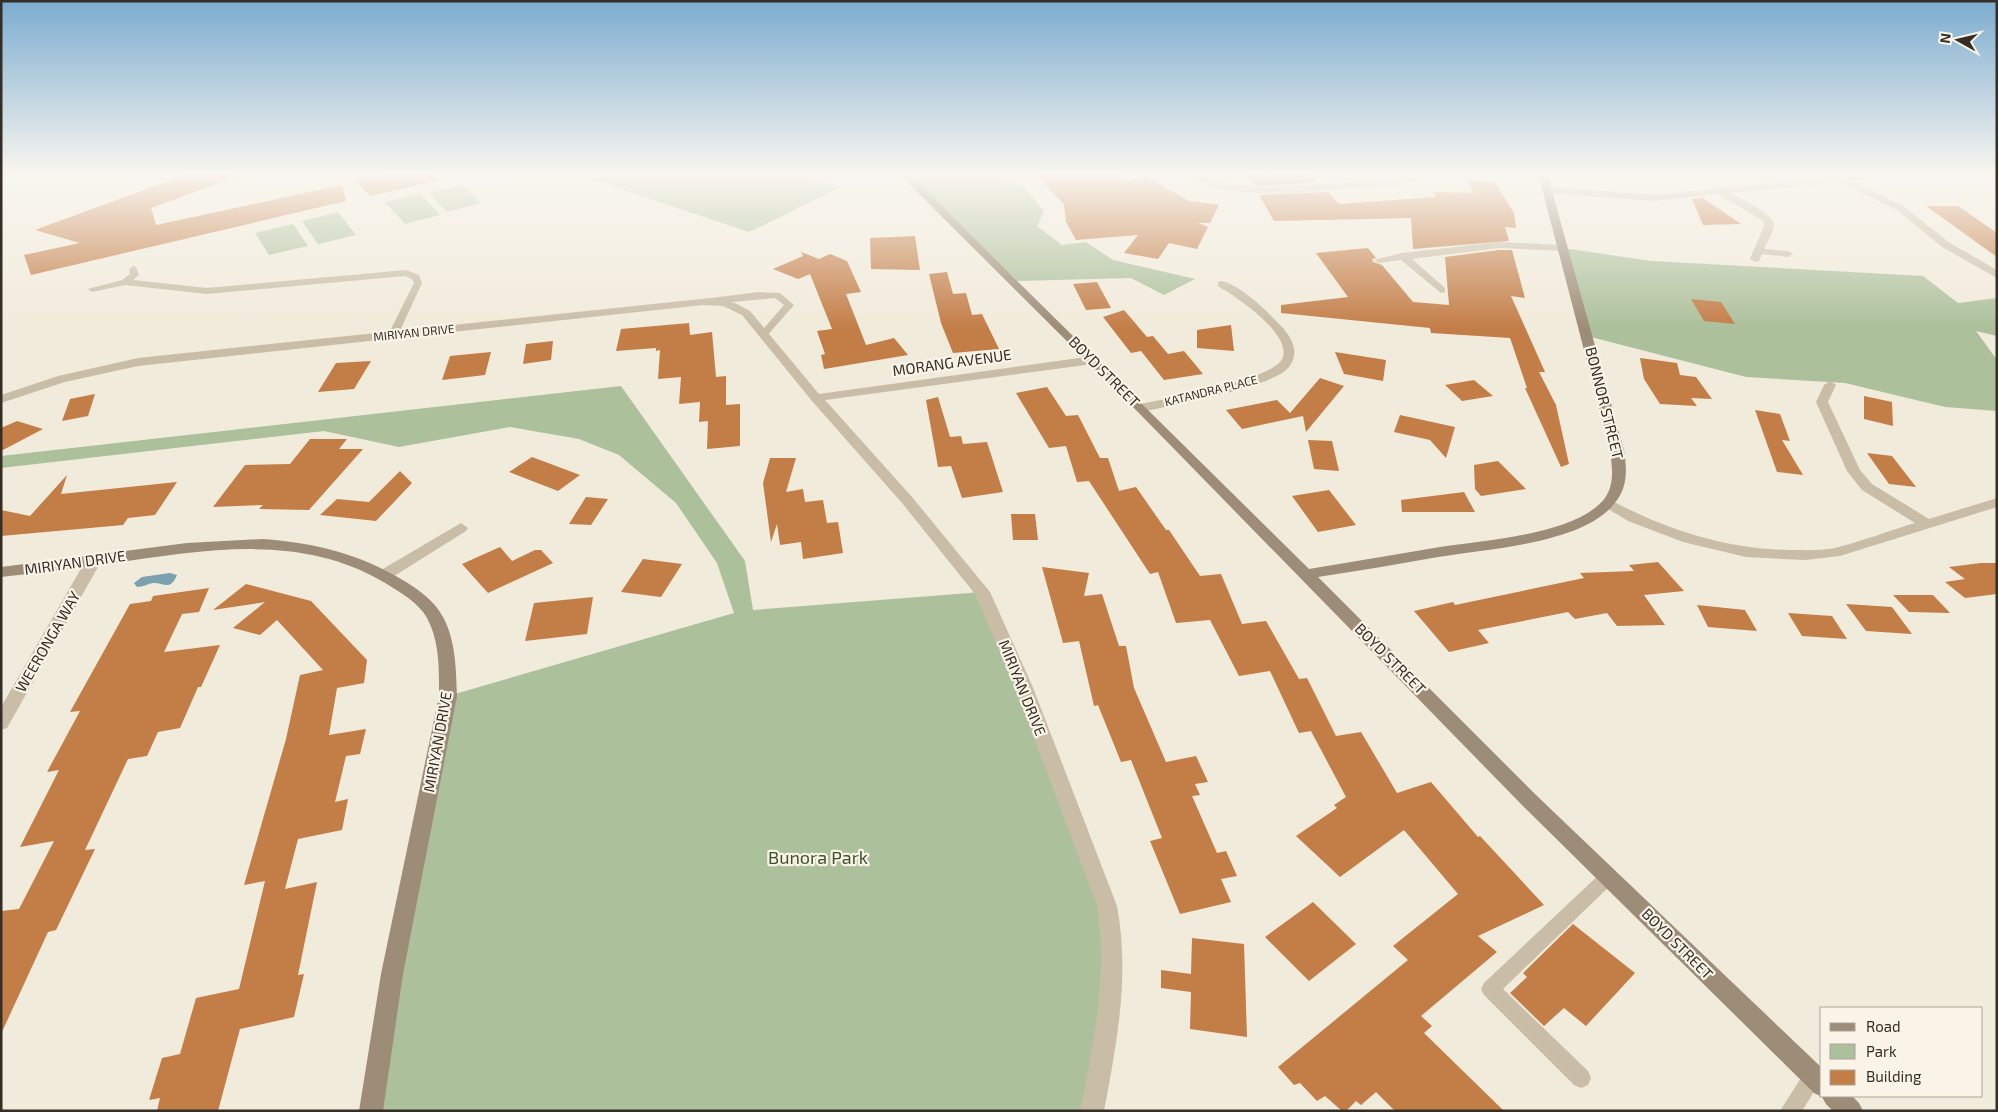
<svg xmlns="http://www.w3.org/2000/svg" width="1998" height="1112" viewBox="0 0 1998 1112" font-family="'Exo 2',sans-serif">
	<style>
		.green { fill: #acc09b }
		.water { fill: #7aa1ad }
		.building { fill: #c37d47 }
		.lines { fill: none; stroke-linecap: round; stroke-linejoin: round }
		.lane { fill: #c9bda7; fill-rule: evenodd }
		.street { fill: #c9bda7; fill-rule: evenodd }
		.secondary { fill: #9c8c78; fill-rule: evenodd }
		.labels { text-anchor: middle; stroke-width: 4.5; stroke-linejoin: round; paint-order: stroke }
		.far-street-label { font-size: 12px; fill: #352e27; stroke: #f9f4e7 }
		.street-label { font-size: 15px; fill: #352e27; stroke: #f9f4e7 }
		.near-park-label { font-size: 18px; fill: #3d532c; stroke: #f9f4e7 }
	</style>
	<rect width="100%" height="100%" fill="#f1ebdb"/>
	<path class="green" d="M595,173H794L841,187L749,232L585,177Z
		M902,173H1005L1006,177L1028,191L1044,211L1037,226L1062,245L1086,242L1113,260L1195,279L1164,295L1131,278L1018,281Z
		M462,185L481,203L447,212L429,193Z
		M420,193L440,215L405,224L385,202Z
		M338,212L356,235L318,244L302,221Z
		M293,224L308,246L269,255L255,233Z
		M1563,248L1651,261L1923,276L1958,303L1997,298V336L1976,331L1997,360V411L1945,407L1845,383L1746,377L1587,336Z
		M621,386L745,561L753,610L982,592L1107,906L1092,1111H371L448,696L734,613L717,563L676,503L619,455L579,439L510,427L399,447L324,431L1,468V456Z"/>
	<path class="water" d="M170,573L177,575C170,592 163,582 153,583C147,584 143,587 137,587L134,583L142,577Z"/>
	<path class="building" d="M190,173H238V176L151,208L156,225L342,185L346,201L31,275L24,255L80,243L35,230Z
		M386,173H436L437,181L370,196L355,180Z
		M1034,173H1118L1126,181L1147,177L1189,201L1219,205L1210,223H1198L1208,227L1197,249L1169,243L1158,259L1124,253L1138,235L1076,240L1066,222L1064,204Z
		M1247,173H1311L1319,182L1268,186L1253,185Z
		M1467,180L1495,182L1514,213L1516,228L1505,227L1509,241L1413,249L1411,218L1274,221L1259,195L1328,192L1339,204L1436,197L1433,192L1474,193Z
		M1703,198L1741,224L1703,225L1692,199Z
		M1926,206H1958L1997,233V257Z
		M915,236L920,270L871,269L870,238Z
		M1368,248L1376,258L1372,259L1373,262L1382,265L1413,302L1449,305L1445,257L1499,250H1512L1525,298L1511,296L1545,372H1539L1556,405L1569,464L1561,467L1525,388H1527L1510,338L1431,333L1430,328L1281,313V305L1348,297L1316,253Z
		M801,252L819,259L830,254L847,261L861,292L846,294L866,345L894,338L908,355L824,369L821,355L825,354L817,331L832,329L810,274L798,279L773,269L803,256Z
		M947,272L953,294L966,293L972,315L982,314L999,349L953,353L941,323L929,274Z
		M1097,282L1111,308L1086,310L1073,284Z
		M1691,299L1721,302L1735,324L1704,321Z
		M1124,310L1147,337L1153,336L1168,354L1184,351L1203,374L1164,380L1141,351L1131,353L1103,317Z
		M689,323L690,335L712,332L716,377L726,376V405L740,404V446L707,449L708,421L699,422L700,402L679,404L681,377L658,379L660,350L656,351V348L616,351L621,329Z
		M1231,325L1234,351L1197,348V330Z
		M553,341L551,360L523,364L526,344Z
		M491,352L485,375L442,380L450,356Z
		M1335,352L1386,360L1383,381L1344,374Z
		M1640,358L1677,363L1680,375L1696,377L1712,399L1691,398L1697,406L1660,404L1644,379Z
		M371,361L354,389L318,392L336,363Z
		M1320,378L1344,386L1306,432L1303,416L1242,429L1226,410L1277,400L1290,413Z
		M1474,380L1493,396L1462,401L1445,385Z
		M1047,387L1066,416L1078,415L1100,458H1108L1119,491L1136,487L1166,530H1169L1200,576L1221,574L1242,624L1266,621L1299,679L1307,678L1336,736L1361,732L1397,793L1431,782L1478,837L1480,836L1544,905L1478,936L1497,952L1421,1016L1432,1026L1424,1033L1504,1111H1395L1376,1092L1361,1105L1356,1101L1346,1111H1342L1325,1096L1317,1101L1300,1083L1294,1085L1278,1067L1408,960L1393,946L1458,894L1404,830L1340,877L1296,836L1337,808L1334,805L1346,797L1311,731L1299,733L1270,671L1239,676L1210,620L1176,623L1158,572L1150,574L1089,481L1077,482L1066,446L1049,448L1016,393Z
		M95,394L88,416L62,421L70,399Z
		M1864,396L1892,402L1893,426L1864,419Z
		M938,397L950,437L961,436L963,444L987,442L1003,492L962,498L951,466L938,467L926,400Z
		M1755,410L1780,414L1790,441L1782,440L1803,475L1777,472Z
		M1400,415L1455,427L1446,458L1430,440L1394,432Z
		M17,421L43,429L1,451V428Z
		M310,439H347L339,449H363L309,510L259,509L263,505L213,507L245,465L290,464Z
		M1308,440L1332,441L1339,471L1314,469Z
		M1867,453L1892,456L1916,487L1889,484Z
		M532,457L580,475L558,491L509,472Z
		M770,458H796L786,492L803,489L805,502L823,500L827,523L838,522L843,553L803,559L801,542L780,545L777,524L771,542L763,483Z
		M1498,461L1526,489L1481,496L1475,489L1474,465Z
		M400,471L412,483L376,521L320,515L337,499L369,502Z
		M67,475L61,494L177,482L155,515L128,518L123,525L1,536V510L30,516Z
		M1329,490L1346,512L1356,525L1318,532L1292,496Z
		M1464,492L1475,512H1402L1401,500Z
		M586,497L608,499L591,525L569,524Z
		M1011,514H1035L1038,540H1013Z
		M500,547L512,561L535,550H541L553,563L488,593L462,564Z
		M643,559L682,564L661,597L621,592Z
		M1658,562L1684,591L1644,595L1665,625L1617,626L1607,613L1575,619L1568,612L1478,630L1489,643L1449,652L1414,611L1453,602L1455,605L1584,578L1580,573L1634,571L1629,565Z
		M1981,563H1997V594L1965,598L1945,582L1965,579L1949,567Z
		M1042,567L1089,573L1084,596L1102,594L1119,646H1126L1134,688L1166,762L1196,756L1208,782L1195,784L1200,795L1192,796L1217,853L1226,851L1237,876L1221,879L1231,902L1180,914L1150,841L1162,838L1131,760L1121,762L1098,705L1094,706L1079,641L1063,643Z
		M246,584L311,601L367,660L364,683L337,688L329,735L366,729L360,754L346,756L335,802L348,799L342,830L298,839L285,889L317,882L298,975L304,974L294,1017L240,1029L218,1111H157L160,1098L149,1100L162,1058L180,1054L196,998L239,989L265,881L244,885L286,739L300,675L323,670L277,620L260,635L233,628L265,602L213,610Z
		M209,588L199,612L182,614L164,652L220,645L201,687H198L180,728L158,732L147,756L128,759L85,850L95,849L56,930L48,932L1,1034V911L19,909L54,841L20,847L59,770L47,772L80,711L70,712L130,604L151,601L153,596Z
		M1893,595H1933L1950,613L1909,612Z
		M593,597L587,634L525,641L534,603Z
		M1846,604L1892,607L1912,634L1866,631Z
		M1697,605L1745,610L1757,631L1708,627Z
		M1788,613L1832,616L1847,639L1802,636Z
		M1313,902L1356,944L1309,981L1265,937Z
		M1573,924L1635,973L1586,1026L1564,1008L1544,1026L1510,993L1527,977L1523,973Z
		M1192,938L1244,944L1247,1037L1190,1029L1191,992L1161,988V970L1191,974Z"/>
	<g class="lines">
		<path class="lane" d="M133,266L136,267L139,275L133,280L207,288L406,270L419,275L422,283L398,335L393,338L388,335L414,283L412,279L405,276L207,294L125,285L92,292L88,289L122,280L130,274L129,269Z
			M759,292L780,293L794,305L766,337L763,338L758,335L784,305L775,298L711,304L706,301L711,298Z
			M1609,869L1615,871L1617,876L1615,881L1503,989L1588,1071L1591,1078L1588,1085L1581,1088L1574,1085L1484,995L1481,989L1484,983L1603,871Z
			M1813,1067L1820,1070L1822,1079L1802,1111H1780L1806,1070Z"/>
		<path class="street" d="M1185,173H1198L1229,184L1268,188L1380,180L1417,173H1431C1411,188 1377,186 1353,188C1306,191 1224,204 1185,173Z
			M1868,173H1903L1851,181L1903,206L1950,243L1997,270V278L1942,247L1897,210L1839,182L1730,193C1739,198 1775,214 1774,226C1773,233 1767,242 1764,249L1788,251L1793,254L1788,257L1762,254L1759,261L1755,262L1750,259L1764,226L1763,221L1718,194L1654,201L1547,193L1542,190L1547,187L1654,195Z
			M1499,242L1563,245L1568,248L1563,251L1499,248L1412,259L1445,288V292L1441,293L1401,260L1379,263L1374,260L1402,253Z
			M1222,281C1242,286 1268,312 1282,327C1292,338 1300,353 1289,367C1272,388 1171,405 1141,412L1137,411L1135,408L1137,405C1161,399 1277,380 1283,357C1290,332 1236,297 1218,286V282Z
			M710,298L735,303L750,311L819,394L1093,356L1099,360L1093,364L825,400L912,497L990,592L1032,685L1117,906C1130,976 1117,1042 1104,1111H1080C1094,1042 1108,976 1097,906L1014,685L975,594L902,503L812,401L742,315L723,306L703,305L138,366L65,382L1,403V395L58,376L138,358Z
			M1830,381L1836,385L1828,402L1860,470L1872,484L1929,519L1997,498V507L1840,556L1805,560L1746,557L1683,542L1628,521L1600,504L1607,500L1612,501C1668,530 1726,549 1790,550C1804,550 1821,551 1835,548C1862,541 1889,531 1915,523L1862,490L1847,471L1816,402L1824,385Z
			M461,523L468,528L466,531L391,578H381L378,574L381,570Z
			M94,555L102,560L7,728L1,730V707L86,560Z"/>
		<path class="secondary" d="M898,173H908L1309,569C1353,562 1397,554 1440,547C1484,540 1577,535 1605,498C1615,484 1612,466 1610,450L1538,173H1547L1624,450C1627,470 1628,488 1614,504C1582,544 1486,549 1438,557C1398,564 1358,571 1318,577L1536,795L1822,1068V1096H1852L1859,1103L1863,1111H1833L1826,1104L1822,1097L1814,1093L1522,805L1137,411Z
			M263,539C314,543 357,553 401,579C418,589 434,600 443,617C456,641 456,670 457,696L403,974L383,1111H359L381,974L439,696C439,670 440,642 427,618C419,603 401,593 387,584C302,532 207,550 114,563C77,568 39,573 1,577V567L187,543Z"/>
	</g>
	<linearGradient id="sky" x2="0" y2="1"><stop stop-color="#7cacd0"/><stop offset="0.53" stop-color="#f9f6ef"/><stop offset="1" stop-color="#f9f6ef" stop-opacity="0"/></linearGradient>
	<rect width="1998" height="329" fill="url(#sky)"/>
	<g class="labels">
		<g class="far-street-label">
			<text transform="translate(414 333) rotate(-6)" y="4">MIRIYAN DRIVE</text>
			<text transform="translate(1211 391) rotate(-14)" y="4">KATANDRA PLACE</text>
		</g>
		<g class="street-label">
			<text transform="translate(952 363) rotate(-8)" y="5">MORANG AVENUE</text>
			<text transform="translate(1104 372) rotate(45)" y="5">BOYD STREET</text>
			<text transform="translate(1604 403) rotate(76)" y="5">BONNOR STREET</text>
			<text transform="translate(75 563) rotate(-8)" y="5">MIRIYAN DRIVE</text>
			<text transform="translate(48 642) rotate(-60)" y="5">WEERONGA WAY</text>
			<text transform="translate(1390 659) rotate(45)" y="5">BOYD STREET</text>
			<text transform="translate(1022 688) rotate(68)" y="5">MIRIYAN DRIVE</text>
			<text transform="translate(438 742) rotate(-80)" y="5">MIRIYAN DRIVE</text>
			<text transform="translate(1677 944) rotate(45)" y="5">BOYD STREET</text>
		</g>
		<g class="near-park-label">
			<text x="818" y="864">Bunora Park</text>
		</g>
	</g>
	<rect width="1998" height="1112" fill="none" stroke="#352e27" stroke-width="5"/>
	<rect x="1820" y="1007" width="162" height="90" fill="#f9f4e7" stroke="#aba59a"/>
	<rect x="1830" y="1023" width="25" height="8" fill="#9c8c78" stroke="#aba59a"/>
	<text x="1866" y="1032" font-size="15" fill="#352e27">Road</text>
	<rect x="1830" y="1044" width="25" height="15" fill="#acc09b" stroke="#aba59a"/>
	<text x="1866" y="1057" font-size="15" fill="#352e27">Park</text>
	<rect x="1830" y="1070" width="25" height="15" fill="#c37d47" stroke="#aba59a"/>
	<text x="1866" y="1082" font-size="15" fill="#352e27">Building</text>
	<g transform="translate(1958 40) rotate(278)" stroke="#f9f4e7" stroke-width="4" paint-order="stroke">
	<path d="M0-4L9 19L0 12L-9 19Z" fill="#352e27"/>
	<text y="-8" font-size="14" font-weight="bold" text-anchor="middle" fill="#352e27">N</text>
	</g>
</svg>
